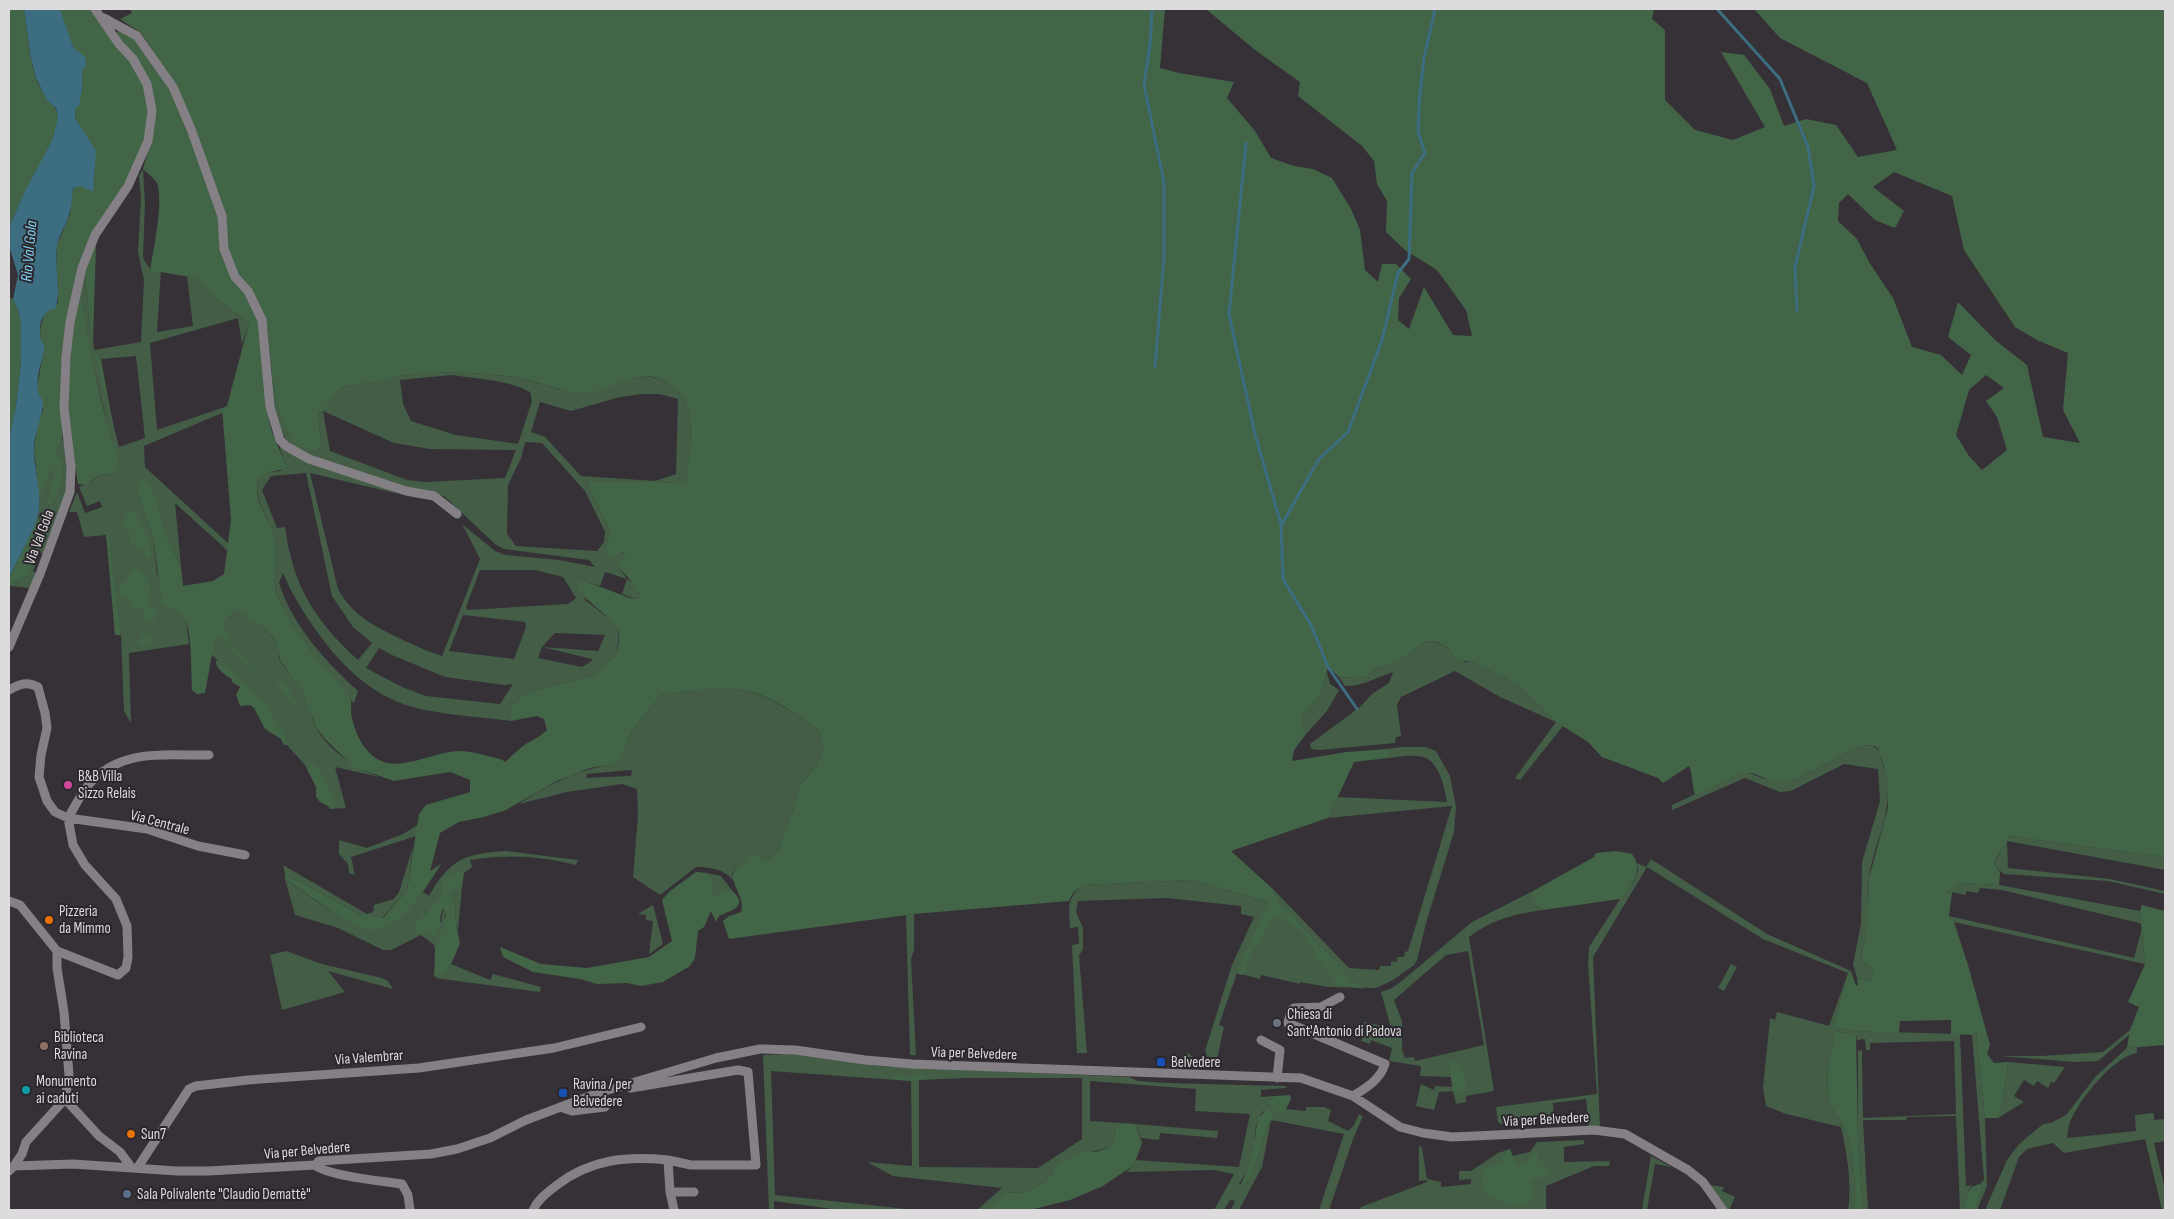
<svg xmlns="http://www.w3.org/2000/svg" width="2174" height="1219" viewBox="0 0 2174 1219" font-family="'Sofia Sans Condensed',sans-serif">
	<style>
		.green { fill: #435d46; fill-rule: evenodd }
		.forest { fill: #436547; fill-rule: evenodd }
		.water { fill: #3c6d81 }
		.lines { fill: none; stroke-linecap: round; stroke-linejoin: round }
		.stream { stroke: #3c6d81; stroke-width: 3 }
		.minor { stroke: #848085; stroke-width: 9 }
		.hotel-dot { fill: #d1479c; stroke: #2b272c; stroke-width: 2 }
		.food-dot { fill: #e8710a; stroke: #2b272c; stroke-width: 2 }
		.worship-dot { fill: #6b7280; stroke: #2b272c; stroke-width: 2 }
		.education-dot { fill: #8d6e63; stroke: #2b272c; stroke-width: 2 }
		.transit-dot { fill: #1a4fb4; stroke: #2b272c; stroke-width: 2 }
		.culture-dot { fill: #0f9aa8; stroke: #2b272c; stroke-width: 2 }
		.service-dot { fill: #5c6f8a; stroke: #2b272c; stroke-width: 2 }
		.labels { text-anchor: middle; stroke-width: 4; stroke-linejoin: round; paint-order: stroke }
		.street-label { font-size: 15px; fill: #dddbde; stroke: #2b272c }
		.poi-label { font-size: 15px; fill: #dddbde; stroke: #2b272c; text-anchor: start }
		.water-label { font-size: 16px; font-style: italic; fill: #81d2f3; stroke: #2b272c }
	</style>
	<rect width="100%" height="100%" fill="#353136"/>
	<path class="green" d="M143,169L145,204L143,258L154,275L155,271H161L157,332L193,326L187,276L196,278L217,299L249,323L242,344L238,318L150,343L157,430L222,408V413L144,446L145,467L229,544L228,551L175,503L181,566L166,535L156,498L137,490L153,537L157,574L177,609L186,619L189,644L129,653L131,723L124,711L121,635L107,522L106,535L84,537L77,512H69L77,492L85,513L102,507L100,501L87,506L79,487L91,482L101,474L113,475L121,469L112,443L87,340L80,286L85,275L91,339L94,350L141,342L144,280L138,252L141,198L139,176ZM95,351L101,359L136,356L145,438L119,447Z
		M268,347L272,378L287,431L322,448L318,414L321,413C327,405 330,394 340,389C352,383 367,383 380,381C387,380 392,377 399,376C438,370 481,372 520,378C540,382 559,392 579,392C608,392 644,363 671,385C701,409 689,445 686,480L673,483L655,481L587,482L610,531L606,548L627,554L617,565L627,579L634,584L639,591L640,597L636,599L622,594L627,579L605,572L600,586L582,580L585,600L616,624L619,631L617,654L593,676L539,689L522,696L509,709L511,721C477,716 429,715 398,702C351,683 317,636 293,594C289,588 287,580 283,573L279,583C292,625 326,662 358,691L354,703L350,700C330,670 283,624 276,590C272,573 278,554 274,536C268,512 255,509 258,479L269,472L281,471L286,465L280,449V443L399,494L310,473L338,589C353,617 378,628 405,641C418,647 429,652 442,656L480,559L462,524L495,551L505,555L559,560L595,567L589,560L504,549L496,545L444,496L406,488L312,457L295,448L286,440L278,423L271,398ZM452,375C477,379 508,380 530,392L532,401L518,444L456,435L411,421L403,404L400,380ZM642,394H659L678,399L676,474L655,481L581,476L545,437L531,432L540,402L571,411L620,397ZM323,411L394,443L430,449L516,450L505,478L425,482L407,480L330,451ZM525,442L542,443L585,491L605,532L604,542L597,551L516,546L507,534L508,485L521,458ZM306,473L332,596L353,627L372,643L358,660C315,621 293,586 285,527L277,528L262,490L271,476ZM480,570H535L563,577L576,598L568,604L468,610L466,607ZM463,615L525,622L526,627L514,659L449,651ZM555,633L605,635L598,651L542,647ZM542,647L592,659L593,660L582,667L538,658ZM379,648L392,655L445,677L504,685L513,684L500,704L426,696L402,687L366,668Z
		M62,437L67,458L66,495L43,554L40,553L33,571L36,573L31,588L9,586V589V586L26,576L41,523C31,501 54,459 62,437Z
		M235,609C251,617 271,628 277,646C279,651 278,657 280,661C287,672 298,681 304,692C309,702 310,714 315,725C326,749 356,769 380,777L335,767L346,808L330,809L305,765L287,745L276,724L247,690L211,654L216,634Z
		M1427,641C1442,642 1453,650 1461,662H1472L1517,684L1556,722L1563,726L1520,780L1515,778L1556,722L1500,697L1455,671L1401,697L1397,705L1401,736L1396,737L1395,743L1320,750L1311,749L1310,744L1360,707L1372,694L1389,683L1393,672C1377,677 1362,687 1345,686L1339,677L1358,678L1366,677L1376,668L1396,663Z
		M1327,672L1330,684L1339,690L1327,711L1306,734L1303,731L1302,715L1321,695Z
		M706,689C715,689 724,688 733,689C767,692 793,713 820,731L823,753L815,768L798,787L797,799L778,851L765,862L736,868L732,873L733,880C723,869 710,867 696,867L660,895L633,877L638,815L637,789L622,784L567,792L519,804C553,782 579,769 619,763L631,733L641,719L662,694ZM630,770H632L631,776L586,778L587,774Z
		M1863,745C1879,746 1878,748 1882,762C1898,812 1875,834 1869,879C1867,895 1869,912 1867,929C1865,939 1863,949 1861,959L1873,969L1870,981L1857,978L1853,964L1861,924L1862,862L1880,801L1878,769L1844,764L1791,791L1780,792L1745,778L1672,810V805L1741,773L1747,772L1762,778L1790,782Z
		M1401,747H1426L1436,751L1450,776L1456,807L1454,832L1426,923L1417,960L1414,965L1393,980L1376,988L1328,987L1300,982V984L1261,975L1260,979L1237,973L1219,1025L1224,1027L1215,1068L1207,1067V1056L1205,1051L1232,965L1254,917L1241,914V906L1167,898L1078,901L1076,912L1083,928V950L1079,955L1087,1053H1077L1072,945L1079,944L1078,927L1070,928C1069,907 1066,900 1082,885L1192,880L1281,906L1274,890L1349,968L1379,970L1380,966H1391V961L1397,962V957H1404L1405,952L1408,951L1452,806L1328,818L1337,797L1447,802C1445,789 1440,767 1428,759C1418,753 1399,757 1388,758L1390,752L1387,749Z
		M419,824L416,836L351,857L355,875L349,873L348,864L339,854V840L367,848L403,834Z
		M2007,836L2165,857V870L2007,841L2008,868L2110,879L2165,891V894L2108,881L2004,874L1994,866Z
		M413,847L407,890L382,918L367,914L361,915L285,874L283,865L367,914L373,912L374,905L394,899L399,892Z
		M506,851L578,860L576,865C539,856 508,854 470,860L472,867L464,873L458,871L442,899L424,914L441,922L444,907C448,922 440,936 435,950L434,945L421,935L391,950H383L338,928L295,915L285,879C307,894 354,931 380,930C397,920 410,907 423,892L429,896C450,859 464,854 506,851Z
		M1651,859L1767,934L1851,971L1848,973L1833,1028L1855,1031L1960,1034L1966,1186L1973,1185L1968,1191L1965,1210H1960L1956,1116L1907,1117L1906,1120H1863L1868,1210H1863L1858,1140V1051L1862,1050L1863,1118L1956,1114L1954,1041L1870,1043V1050H1866L1865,1039L1857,1040L1856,1035L1835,1031C1831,1052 1826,1071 1828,1092C1830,1112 1836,1111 1844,1127C1855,1149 1855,1186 1855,1210H1848C1852,1181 1847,1156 1841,1127L1786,1114L1766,1106L1763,1087L1770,1018L1775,1020L1777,1012L1829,1026L1848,973L1763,939L1647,867L1593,957L1600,1127H1589L1586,1099L1553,1103L1554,1116L1500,1124L1498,1122L1496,1107L1597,1094L1588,963L1589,947L1620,899L1634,881L1638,871L1637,863L1646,867Z
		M707,873L721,876L735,894L732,891L714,896L712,877Z
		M1962,883L1999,885L2140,911L2145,964L1954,922L1949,916L2134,958L2143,924L2002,890L1980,888L1978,893L1967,891L1965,895L1952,892L1943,893Z
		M457,886L462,887L458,930L456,923L455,905L449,893Z
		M1533,891L1538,907L1543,910C1514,914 1493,919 1469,937L1494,1091L1466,1096V1102L1456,1104L1453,1091L1439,1092L1434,1110L1416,1106L1421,1084L1434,1090L1435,1086L1452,1087L1451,1077L1420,1076L1421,1066L1389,1061L1392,1048L1371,1040L1370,1044L1361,1041L1364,1033L1360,1032L1364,1022L1391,1028L1381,992L1392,988L1403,980L1472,922ZM1468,951L1484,1045L1415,1061L1414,1057L1405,1058L1402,1049V1021L1394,1000L1446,955Z
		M653,905L663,944L649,954L653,921L646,920V915L638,914Z
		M914,914V950L911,959L916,1055H910L906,915Z
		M286,951L322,964L382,978L388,981L393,989L328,971L345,992L282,1010L270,955Z
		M451,964L490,980L493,974L541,987L540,992L435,978Z
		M1731,964L1737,967L1724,991L1718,988Z
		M2130,1030V1034L2098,1061L2075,1062L2000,1056H2041L2103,1052Z
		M1976,1032L1985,1118L1987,1186L1977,1210H1975L1982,1189L1980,1184L1984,1180L1972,1035Z
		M2137,1047V1053C2114,1056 2079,1100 2070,1122C2068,1127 2068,1132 2067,1138L2136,1131L2135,1115L2154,1113V1120L2165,1119V1141L2154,1143L2165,1189V1210H2162L2145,1139L2064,1153L2053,1143L2027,1149L2019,1157L2000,1210H1985L2007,1160L2019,1144L2043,1124L2051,1123L2066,1115L2096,1076L2127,1048Z
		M1188,1053L1194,1058L1190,1068L1175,1067L1183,1055Z
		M791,1054L880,1066L1129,1077L1138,1081L1166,1083L1286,1086V1088L1261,1090V1097L1274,1096L1269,1101V1104L1279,1115L1287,1109L1306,1111V1107H1324L1331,1110L1328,1121L1348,1131L1354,1125L1359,1114L1363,1116L1353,1139L1329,1210H1319L1344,1134L1271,1120L1262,1167L1239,1210H1231L1235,1201L1230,1200L1224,1210H1214L1234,1174L1214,1170L1126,1172L1134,1165L1136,1160L1239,1167L1250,1114L1195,1111L1196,1089L1090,1081V1121L1122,1123L1115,1129L1114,1141L1110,1147L1092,1152L1055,1167L1052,1174L1041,1185L1025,1192L1006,1193L987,1210H977L1002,1188L893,1176L867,1162L912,1166L911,1081L771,1071L775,1195L916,1210H839L774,1201V1210H769L763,1055ZM967,1078H1082V1139L1038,1168L919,1167V1080ZM1263,1111L1272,1119C1260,1140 1258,1164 1245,1185L1239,1184C1244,1176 1250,1168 1252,1159C1256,1142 1252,1125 1263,1111Z
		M2008,1062L2065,1067L2054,1083L2051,1082L2048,1088L2037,1081L2034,1086L2024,1080L2014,1096L2024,1102L1998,1118L2002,1108Z
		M1135,1124L1218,1131L1217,1138L1160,1133L1159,1140L1141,1138Z
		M1584,1140V1144L1564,1147V1162L1610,1161L1609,1166H1594L1546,1186V1210H1360L1361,1207L1427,1182V1180L1419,1181V1146L1422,1148L1427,1179L1441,1182V1187L1471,1184V1179L1459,1180V1171H1471L1498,1153L1510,1149L1512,1156L1530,1152L1537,1142Z
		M1651,1156L1672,1167L1655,1164L1647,1210H1642Z
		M1709,1185L1724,1187L1722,1191L1735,1197L1729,1210H1727Z"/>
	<path class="forest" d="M9,9H24C28,33 29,58 37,81C42,93 57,106 58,116C59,142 34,174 23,196C18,207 13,218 9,228Z
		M60,9H91C106,36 130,55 143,83C146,89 146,96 147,102C156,165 96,208 80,264L62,426V437L56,454L63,462C61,478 62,491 51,504L47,505L55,473L54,470L50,471L39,499L34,449L37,427L43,410L37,387L44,348L41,342L40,330L44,314L58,303V282L56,273L57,245L70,214L73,188L81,185L88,188L94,184L95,151L75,118L76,106L82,89V70L79,53L73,47L68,36Z
		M130,9H1165L1160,68L1179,73L1234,82L1227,98L1255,131L1271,158L1294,166L1313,169L1332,178L1351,209L1360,230L1365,270L1378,282L1382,264H1396L1411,279L1399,298L1398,320L1409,329L1424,287L1453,335L1472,336L1466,310L1437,270L1405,250L1386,232L1387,201L1377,184L1374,161L1362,146L1298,96L1300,82L1255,50L1206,9H1654L1652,19L1665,30V100L1695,130L1733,140L1765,127L1721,52L1744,55L1770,89L1784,126L1806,119L1836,125L1858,157L1897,150L1867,83L1780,38L1754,9H2165V857L2008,836L2007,841L1999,853L1994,865L2000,872L1999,885L1962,883L1945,893L1952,892L1949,916L1954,922L1968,965L1990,1045L1987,1054L1994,1063L2008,1062L2002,1108L1998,1118H1985L1976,1032L1972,1035L1951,1034V1020L1900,1021L1899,1033L1855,1031L1833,1028L1848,973L1851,971L1856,986L1858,985L1857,978L1870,981L1873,969L1861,959L1867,928L1869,878L1888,808L1887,784L1884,767L1878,748L1875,746L1863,745L1790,782L1773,781L1752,773H1741L1695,795C1692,785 1693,775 1689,766L1663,783L1658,778L1602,757L1588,742L1556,722L1517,684L1472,662L1466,661L1461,662L1448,648L1437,642L1427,641L1396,663L1376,668L1366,677L1358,678L1339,677L1328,667L1321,695L1302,715L1303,731L1306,734L1294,750L1292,761L1347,752L1387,749L1390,752L1388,758L1354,762L1328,818L1231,851L1274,890L1281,906L1294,918L1352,981L1364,989L1336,984C1332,976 1328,971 1322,965C1316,958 1314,947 1308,940C1301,929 1288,921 1277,915L1271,917L1259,943L1253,947C1252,956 1246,960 1248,971L1241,975L1237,973L1268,902L1192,880L1082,885L1073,893L1069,901L914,914L729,939L723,921L729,916L741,912C747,893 718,874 743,865L747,857L757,855L765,862L778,851L797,799L798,787L815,768L823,753L820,731C794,713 765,690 731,689C708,688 685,692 662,694L641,719L631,733L619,763L590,768L557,781L506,810L484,817L459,822L440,833L430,871L441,864C429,884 403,925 379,930C358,934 304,891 285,879V874L361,915L367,914L383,918L407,890L419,814L426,805L470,792V780L450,772L394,781L354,767L325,739L316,727L303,692L280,660L277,646L273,637L265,628L235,609L223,625L226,628L225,632L226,633L228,631L230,634L225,642L254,666L256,672L223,644L222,637L215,638L205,693L197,694L192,690C191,674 192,631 185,619C180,610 171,607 162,603L153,537L137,490L141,481L148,482L156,498L166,535L181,566L183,586L213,581L224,574L231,520L222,408L227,406L249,323L217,299L196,278L155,271L154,276L150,271C153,250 164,202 157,183C154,178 147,173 143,169L150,144L154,111L134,56L117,34L118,30L136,38L171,89L220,217L221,252L247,293L260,321L266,408L272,432L286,465L285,469L269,472L258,479C254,509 268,512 274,536C279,557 270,581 279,600C290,626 311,650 329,672C335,680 345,689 350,699C352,703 351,709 351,714C355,733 364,755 384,762C404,769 436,752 458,751C471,751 480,754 492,757C498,759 501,758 505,762L524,745L540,736L547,730L544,719L537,716L511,721L509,709L522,696L539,689L593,676L617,654C618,647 620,637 619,630C617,622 585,600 577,589L578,583L582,580L630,598L636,599L640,597C639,587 624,574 617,565L626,554L622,552L613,557L609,555L606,548L610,531L587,482L655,481L672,483L686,480C689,445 701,409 671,385C644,363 612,391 587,393C564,394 542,382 520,378C481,372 438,370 399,376C393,377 387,380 381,381C370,383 358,383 347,386C328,392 330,409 318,414L322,448L315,450L296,446L287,431L280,413L272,377L267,326L238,276L227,249L223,212L176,85L141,33L120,19L132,13ZM1894,172L1952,196L1964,250L2015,327L2037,340L2068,353L2063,410L2080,443L2043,437L2027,365L1995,340L1958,302L1948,337L1971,355L1962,375L1941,355L1912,347L1893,298L1869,262L1857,239L1838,221L1839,203L1848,194L1875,220L1895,228L1904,211L1873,187ZM1986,375L2004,388L1986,401L1997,417L2007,450L1982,470L1969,456L1956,435L1969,390Z
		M96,245L93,341L94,350L101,359L116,441L91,339L85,275L91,253Z
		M80,286C88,349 101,408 121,469L113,475L101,474L86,485L78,484L67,415L72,329Z
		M9,297L13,299L18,310L21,323V361L16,406L9,439Z
		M130,509C143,514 152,544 151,557L146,558L143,549L130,545L129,538L130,532L124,530L122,522Z
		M38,516L43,531L39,549L26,576L9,586V578Z
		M107,518L121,635H115L106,535Z
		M135,569L141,570L150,585L151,594L148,597L149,605L146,609L153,608L156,613V617L151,622L142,618L145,610L132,607L130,599L120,595V586Z
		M144,632L154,637L152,646L146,647L138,643Z
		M216,661C226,661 233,673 240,679L241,682L249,687L261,701L266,702L268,710L283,731L287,745H284L281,739L265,729L254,708L250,705L240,706L236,695L240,687L232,682L231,678C226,676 215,668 216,661Z
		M281,679L286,684L305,718L276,682Z
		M313,763L317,766C323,777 337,797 333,809L320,802L316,797V787L307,769Z
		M1616,851L1632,854C1645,870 1631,887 1620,899L1543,910C1536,906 1532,899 1533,891L1594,857L1596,853Z
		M458,871L464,873L462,887H457L449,893L455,905L456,923L460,944L451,964L443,973L434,977L435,950L446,916L444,908C438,915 442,928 435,936L415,933L416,923L438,900L442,899C439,882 442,877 458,871Z
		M696,872L707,873L712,877L714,896L725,891H732C750,906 730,911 719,916L716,922L711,911L704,927L698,931L695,958L690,966L663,982L641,986L627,983L597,984L580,979L533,972L503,957L500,947L541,964L587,968L649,957L672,941L662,900L670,891Z
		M2142,905L2165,911V1045L2127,1048L2130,1030L2139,1007L2128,1002L2145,964L2140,911Z
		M1835,1031L1856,1035L1858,1140L1863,1210H1855C1855,1186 1855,1149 1844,1127C1836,1111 1830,1112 1828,1092C1826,1071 1831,1052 1835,1031Z
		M1457,1061C1465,1069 1468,1083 1464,1093L1459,1095L1454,1093L1448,1062Z
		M922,1074L930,1078L911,1081L892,1079L893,1075L908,1078Z
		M1290,1095L1291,1099L1285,1111L1281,1115L1277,1114L1269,1104V1101L1274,1096Z
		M1268,1108L1272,1113L1273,1117C1260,1138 1259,1164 1245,1185L1240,1186L1251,1162L1258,1118Z
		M1122,1123L1135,1124L1142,1143L1134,1165L1103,1186L1070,1200L1030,1210H987L1005,1193L1025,1192L1041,1185L1052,1174L1055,1167L1074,1156L1084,1151L1096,1152L1110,1147L1114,1141L1115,1129Z
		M1510,1149L1517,1166L1528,1163L1532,1154L1538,1153V1158L1551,1170V1174L1541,1177L1531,1182C1531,1191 1535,1194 1530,1203C1526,1204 1522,1206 1518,1206C1514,1206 1489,1196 1486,1193C1479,1188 1481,1173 1487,1168C1491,1165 1497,1164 1502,1163L1503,1155Z
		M1980,1184L1982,1189L1975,1210H1965C1965,1198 1966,1187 1980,1184Z"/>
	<path class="water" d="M24,9H60L73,47L85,57L86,66L82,70V89L79,106L76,107L75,118L96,151L93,192L81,186L73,188C72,196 72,206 69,215C66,226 58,236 57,247C54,265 62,295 55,309C41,309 38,328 41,340C42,343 44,345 44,347C45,351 42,356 42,359C38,373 34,390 43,401C43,417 35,430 34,446C33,469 43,492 38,515C34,531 16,562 9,578V439L16,406L21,361V323L18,310L13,299L18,275L9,246V228L23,195L53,139L58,117L56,108L47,100L36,78L31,58Z"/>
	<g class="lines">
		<path class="stream" d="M1152,9L1150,45L1144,84L1164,183V257L1155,367
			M1717,9L1780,79L1808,147L1814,186L1795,267L1797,311
			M1246,143L1229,314L1255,434L1281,524L1283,579L1311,625L1328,667L1357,709
			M1282,524L1319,459L1348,432L1382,340L1398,273L1409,259L1412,173L1425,153L1418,132L1419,104L1424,58L1435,9"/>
		<path class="minor" d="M104,18L137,36L173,87L191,129L222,216L224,249L235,277L248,291L262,320L270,407L280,440L286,446L309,459L406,491L434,496L457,514
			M9,647L40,574L70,492L71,467L64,408L66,357L70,322L82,268L95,235L128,186L148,141L152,111L147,84L133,59L119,44L95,9
			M9,690C20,684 27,681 38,687L45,713L47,728L41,755L39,777L47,801L55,812L68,818L147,829L198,846L245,855
			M9,901L20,905L57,951V968L64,1012L69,1075L65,1099L26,1142L22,1154L14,1166
			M57,951L118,975L126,968L128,957L127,926L116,899L85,865L73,845L68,818C76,805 82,790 94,779C126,748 168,756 209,755
			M1340,997L1321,1007L1294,1008L1291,1010L1288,1023L1385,1064C1380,1080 1366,1088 1353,1096
			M1261,1040L1280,1050L1277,1078
			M631,1088L738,1070L748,1072L756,1165H691L668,1160L670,1192H694
			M65,1099L99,1136L120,1152L131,1167
			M560,1107L572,1111L605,1107
			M315,1165C327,1176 383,1181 402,1184L408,1195L410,1210
			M138,1167L189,1089L196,1086L248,1080L419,1068L554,1048L641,1027
			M9,1171L14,1166L73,1164L177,1171H209L315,1165L319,1161L431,1154L457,1149L490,1138L526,1120L598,1093L716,1058L760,1049L795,1050L865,1060L912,1064L1301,1078L1353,1096L1400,1127L1423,1133L1452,1137L1475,1136L1594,1130L1625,1134L1688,1170L1703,1182L1723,1210
			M670,1192L674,1210
			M533,1210C538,1199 547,1193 557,1185C591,1159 626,1156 668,1160"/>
	</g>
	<circle class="hotel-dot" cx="68" cy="785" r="5"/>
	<g class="food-dot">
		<circle cx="49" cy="920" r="5"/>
		<circle cx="131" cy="1134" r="5"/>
	</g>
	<circle class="worship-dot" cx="1277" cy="1023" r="5"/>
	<circle class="education-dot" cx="44" cy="1046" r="5"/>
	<g class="transit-dot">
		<rect x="1156" y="1057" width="10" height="10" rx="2.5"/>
		<rect x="558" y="1088" width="10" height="10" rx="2.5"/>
	</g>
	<circle class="culture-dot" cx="26" cy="1090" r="5"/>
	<circle class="service-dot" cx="127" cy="1194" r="5"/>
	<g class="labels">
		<g class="street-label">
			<text transform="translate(39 537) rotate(-69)" y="5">Via Val Gola</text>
			<text transform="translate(160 822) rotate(15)" y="5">Via Centrale</text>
			<text transform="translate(974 1053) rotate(2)" y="5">Via per Belvedere</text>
			<text transform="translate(369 1057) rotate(-4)" y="5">Via Valembrar</text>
			<text transform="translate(1546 1119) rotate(-3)" y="5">Via per Belvedere</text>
			<text transform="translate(307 1150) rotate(-5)" y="5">Via per Belvedere</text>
		</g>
		<g class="poi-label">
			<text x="78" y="781">B&amp;B Villa<tspan x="78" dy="17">Sizzo Relais</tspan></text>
			<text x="59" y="916">Pizzeria<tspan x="59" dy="17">da Mimmo</tspan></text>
			<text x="1287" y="1019">Chiesa di<tspan x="1287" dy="17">Sant'Antonio di Padova</tspan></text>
			<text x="54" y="1042">Biblioteca<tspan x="54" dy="17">Ravina</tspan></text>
			<text x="1171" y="1067">Belvedere</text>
			<text x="36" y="1086">Monumento<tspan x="36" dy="17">ai caduti</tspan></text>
			<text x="573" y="1089">Ravina / per<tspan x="573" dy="17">Belvedere</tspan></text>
			<text x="141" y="1139">Sun7</text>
			<text x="137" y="1199">Sala Polivalente "Claudio Demattè"</text>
		</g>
		<g class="water-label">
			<text transform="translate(28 251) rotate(-85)" y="6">Rio Val Gola</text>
		</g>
	</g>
	<rect width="2174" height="1219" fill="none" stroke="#dddbde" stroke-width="20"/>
</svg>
